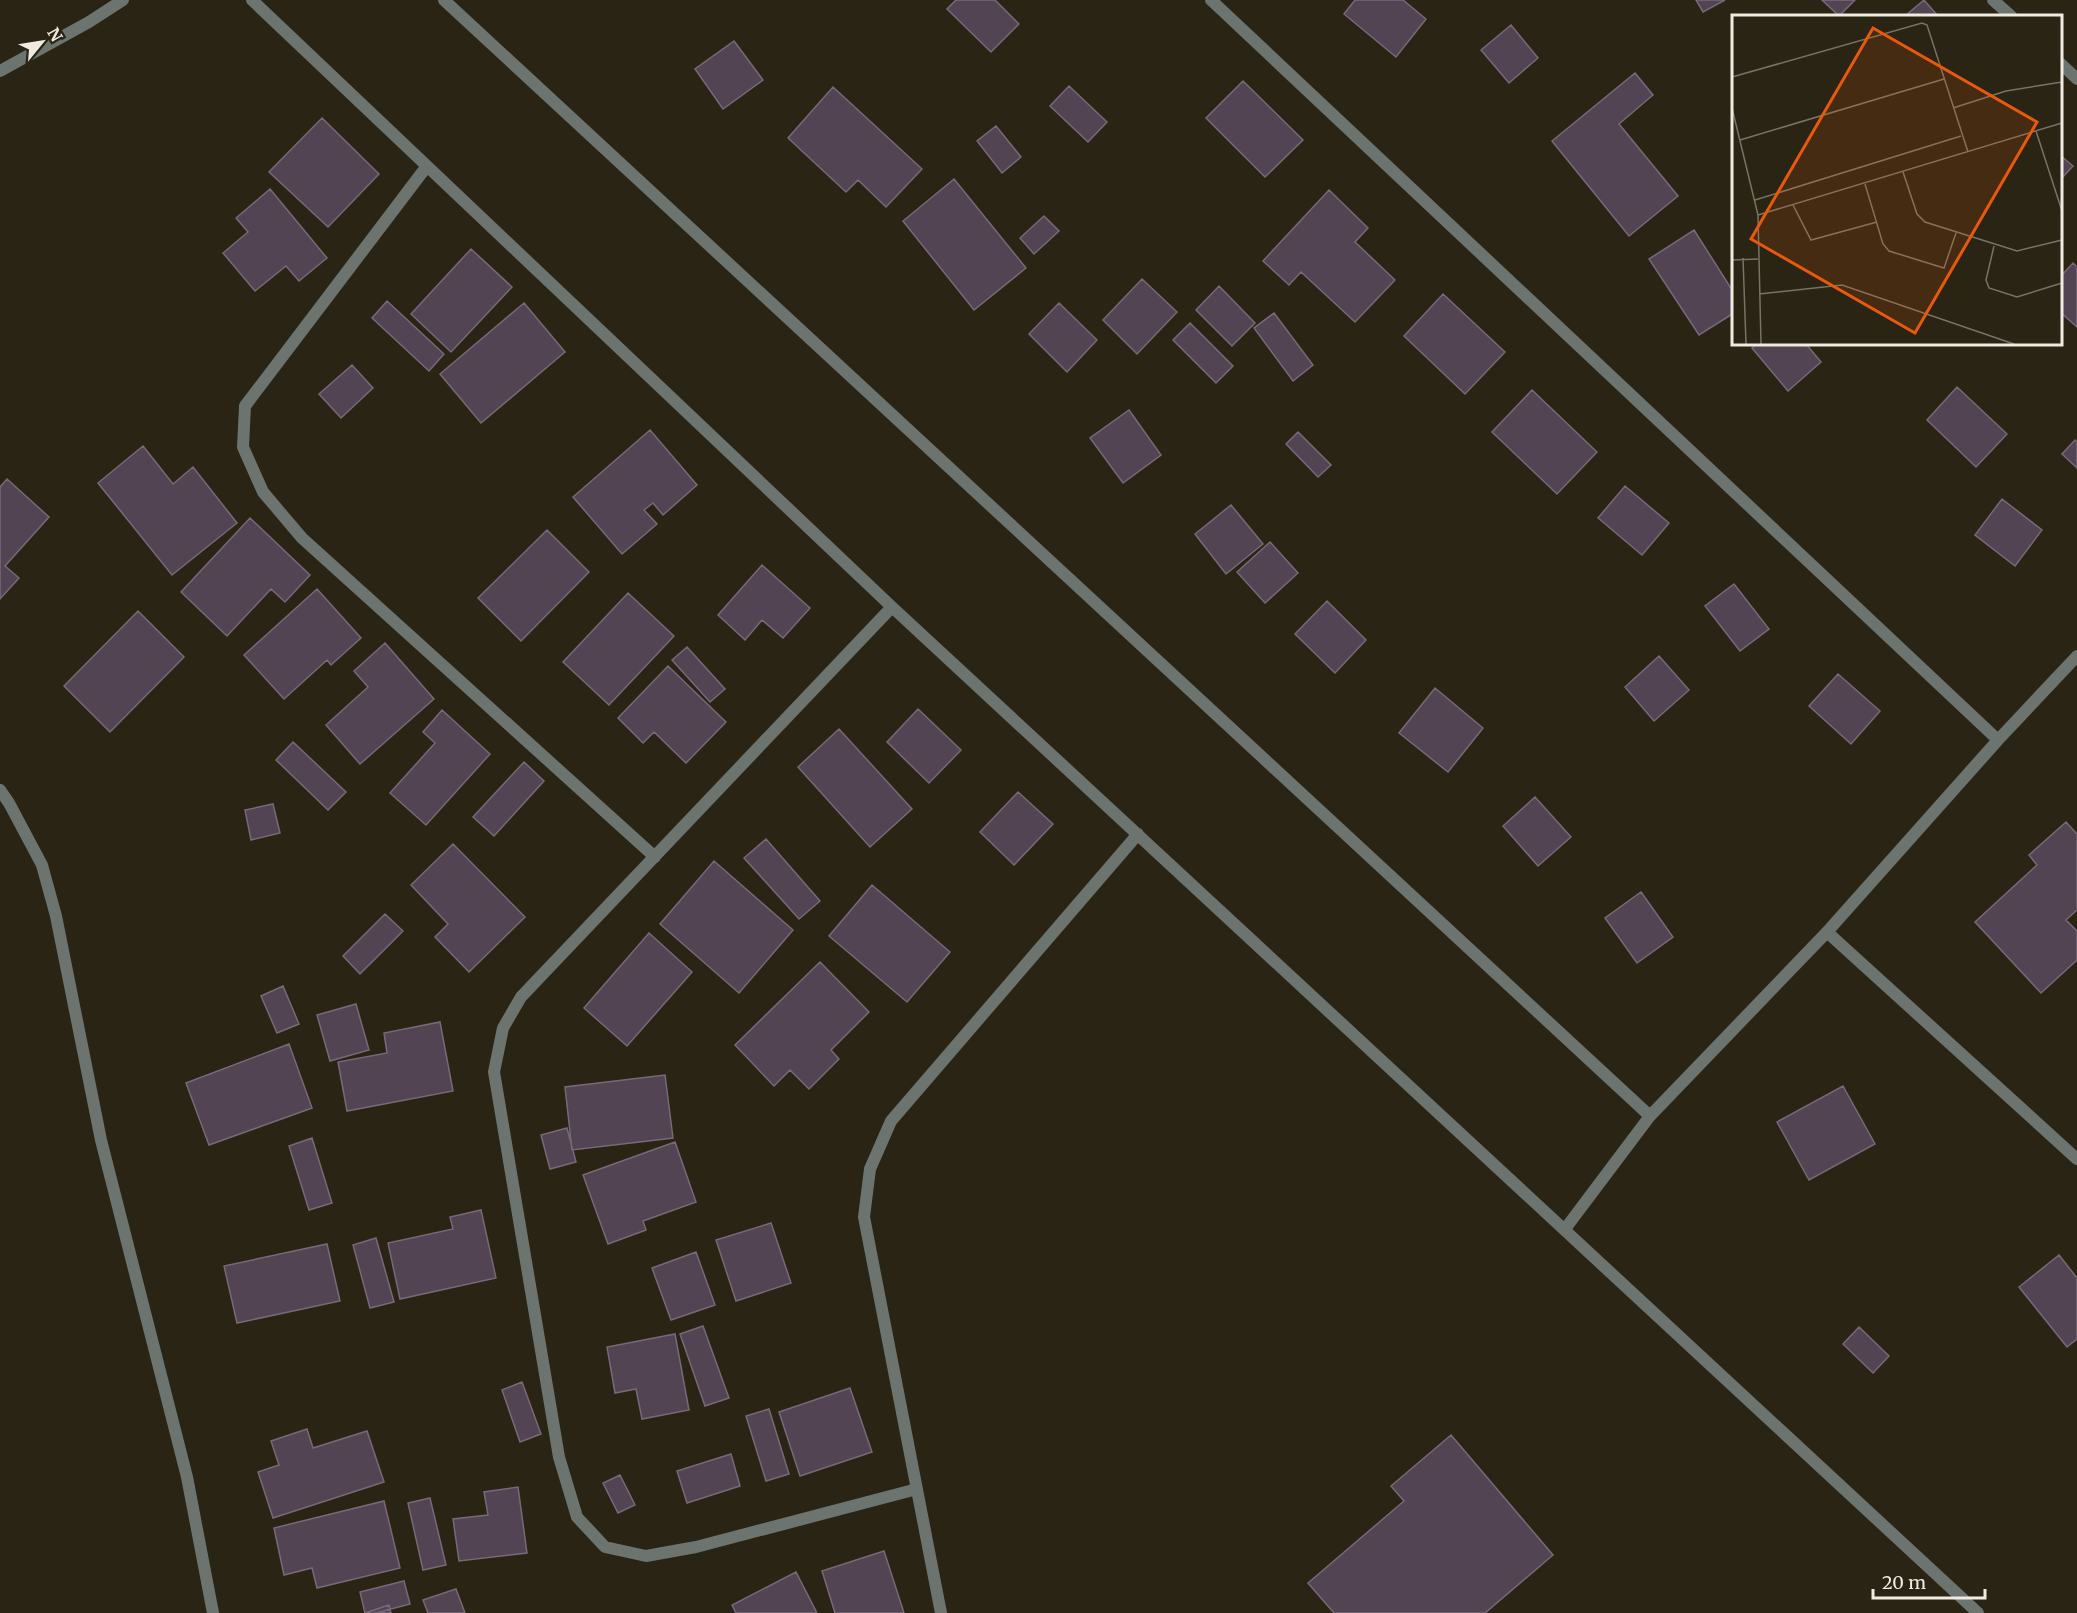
<svg xmlns="http://www.w3.org/2000/svg" width="2077" height="1613" viewBox="0 0 2077 1613" font-family="Merriweather,serif">
	<style>
		.building { fill: #524452; stroke: #786978; stroke-width: 1.5 }
		.lines { fill: none; stroke-linecap: round; stroke-linejoin: round }
		.minor { stroke: #6b746e; stroke-width: 12 }
		.tertiary { stroke: #6b746e; stroke-width: 12 }
		.inset-road { fill: none; stroke: #787465; stroke-width: 1.5 }
		.view { fill: #e8590c; fill-opacity: 0.15; stroke: #e8590c; stroke-width: 3 }
		.inset-edge { fill: none; stroke: #efebe1; stroke-width: 3 }
	</style>
	<rect width="100%" height="100%" fill="#292413"/>
	<path class="building" d="M956,0H995L1019,24L991,52L947,9Z
		M1355,0H1403L1426,19L1396,57L1344,14Z
		M1696,0H1725L1703,12Z
		M1822,0H1855L1839,16Z
		M1924,0L1938,16H1905Z
		M1511,25L1538,58L1509,83L1481,50Z
		M734,41L763,80L723,109L695,69Z
		M1635,73L1653,95L1619,124L1678,196L1629,236L1552,141Z
		M1243,81L1303,140L1265,177L1206,118Z
		M1069,86L1107,122L1088,142L1050,106Z
		M833,87L922,169L886,207L858,180L846,192L788,138Z
		M322,118L379,174L328,227L269,172Z
		M996,126L1021,157L1002,173L977,141Z
		M2060,155L2073,166L2060,180Z
		M954,179L1026,268L974,310L903,221Z
		M270,189L327,258L299,281L286,266L255,291L223,253L248,232L236,218Z
		M1329,190L1368,228L1355,242L1395,280L1355,322L1301,272L1289,285L1263,261Z
		M1044,216L1059,231L1034,254L1020,238Z
		M1694,230L1734,293V313L1699,335L1649,259Z
		M471,249L512,287L451,352L411,314Z
		M2073,263L2077,267V327L2060,312V277Z
		M1142,279L1177,312L1137,354L1103,320Z
		M1219,286L1255,323L1232,346L1196,310Z
		M1443,294L1505,352L1465,394L1404,336Z
		M387,301L444,354L429,371L372,318Z
		M524,303L565,352L481,423L440,374Z
		M1059,303L1097,340L1067,372L1029,334Z
		M1274,313L1313,365L1293,381L1254,328Z
		M1190,323L1233,366L1216,383L1173,340Z
		M1757,344H1806L1821,362L1788,391L1752,348Z
		M352,365L373,388L341,418L319,394Z
		M1957,387L2007,434L1976,467L1927,420Z
		M1532,390L1597,452L1557,494L1492,432Z
		M1129,410L1161,455L1123,483L1090,438Z
		M650,430L697,485L663,515L653,503L644,510L657,524L622,554L573,497Z
		M1298,432L1331,465L1318,477L1286,444Z
		M2075,440L2077,442V468L2062,454Z
		M143,446L173,484L193,467L237,523L172,575L98,483Z
		M7,479L49,517L5,566L19,578L0,599V487Z
		M1625,486L1669,523L1642,555L1598,518Z
		M2002,499L2042,530L2015,566L1975,535Z
		M1231,505L1263,544L1226,574L1195,534Z
		M250,518L310,575L285,602L271,589L227,636L181,592Z
		M547,530L589,572L521,641L478,598Z
		M1270,542L1298,573L1265,603L1237,572Z
		M762,565L810,608L783,638L762,620L745,640L718,615Z
		M1734,584L1769,629L1740,651L1705,606Z
		M317,589L361,638L331,665L327,660L284,699L244,655Z
		M628,593L674,636L609,705L563,662Z
		M1327,601L1366,640L1335,673L1295,634Z
		M138,611L184,657L110,732L64,686Z
		M385,643L434,699L360,764L326,725L368,687L354,671Z
		M687,647L725,689L710,702L672,660Z
		M1659,656L1689,690L1654,721L1625,687Z
		M668,666L726,722L686,763L654,732L643,743L618,718Z
		M1838,674L1880,711L1851,744L1809,706Z
		M1435,688L1483,728L1448,772L1399,733Z
		M918,709L961,750L929,783L887,742Z
		M442,710L490,754L426,825L390,793L435,743L423,732Z
		M839,729L912,809L870,847L798,767Z
		M293,742L346,792L328,810L276,760Z
		M524,762L544,781L494,836L473,817Z
		M1018,792L1053,824L1014,865L980,832Z
		M1535,797L1571,837L1538,866L1503,826Z
		M273,804L280,833L251,840L245,810Z
		M2066,822L2077,834V910L2066,920L2077,931V960L2041,993L1975,922L2037,865L2029,855Z
		M766,839L820,901L799,919L744,858Z
		M453,844L525,917L469,972L435,937L448,924L411,885Z
		M714,861L793,930L739,993L660,924Z
		M872,885L950,952L907,1002L829,936Z
		M1641,892L1673,937L1637,963L1605,918Z
		M385,914L403,931L360,974L343,956Z
		M649,933L692,972L627,1046L584,1008Z
		M820,962L869,1012L831,1050L839,1059L809,1089L790,1070L774,1086L735,1045Z
		M283,986L299,1024L277,1033L261,996Z
		M356,1004L369,1050L330,1061L317,1015Z
		M440,1022L453,1091L347,1111L338,1062L387,1053L384,1033Z
		M289,1044L312,1108L209,1145L186,1083Z
		M665,1075L673,1138L572,1150L565,1087Z
		M1843,1086L1875,1144L1809,1180L1777,1122Z
		M567,1128L576,1162L550,1169L541,1135Z
		M312,1138L332,1203L309,1210L289,1146Z
		M675,1142L696,1202L643,1221L646,1230L608,1244L583,1175Z
		M481,1210L496,1278L400,1299L388,1243L453,1229L450,1217Z
		M771,1223L791,1283L736,1301L716,1240Z
		M376,1238L394,1302L370,1308L353,1245Z
		M327,1244L340,1301L237,1323L224,1266Z
		M696,1252L715,1305L671,1320L652,1268Z
		M2059,1255L2077,1278V1339L2067,1347L2019,1287Z
		M703,1326L729,1398L705,1406L680,1334Z
		M1859,1327L1889,1356L1873,1373L1843,1344Z
		M675,1334L689,1410L642,1419L636,1389L615,1393L607,1347Z
		M522,1382L541,1434L520,1442L502,1390Z
		M850,1388L872,1452L800,1476L779,1412Z
		M769,1409L789,1474L766,1481L746,1416Z
		M307,1429L313,1448L367,1431L384,1482L273,1518L258,1472L279,1465L271,1441Z
		M1451,1435L1553,1555L1485,1613H1334L1308,1583L1404,1501L1391,1486Z
		M731,1454L740,1486L687,1503L677,1471Z
		M620,1475L635,1505L618,1513L603,1483Z
		M518,1487L527,1553L459,1561L453,1519L488,1515L484,1492Z
		M430,1498L446,1565L423,1570L408,1503Z
		M384,1501L400,1568L317,1588L312,1568L284,1575L274,1528Z
		M884,1551L904,1613H835L822,1571Z
		M796,1572L817,1613H736L732,1605Z
		M404,1581L410,1604L376,1613H365L360,1592Z
		M456,1589L465,1613H428L423,1600Z
		M389,1605L391,1613H365Z"/>
	<g class="lines">
		<path class="minor" d="M252,0L892,607L1978,1613
			M444,0L1650,1116
			M1211,0L1998,740
			M1993,0L2011,16
			M2060,63L2077,79
			M427,166L245,406L243,447L263,492L302,538L655,857
			M892,607L521,997L503,1028L494,1072L559,1457L577,1517L605,1547L646,1556L696,1547L917,1489
			M0,790L9,803L42,865L56,916L101,1140L187,1477L213,1613
			M1827,932L2077,1159
			M1565,1229L1650,1116L1827,932L1998,740L2077,656
			M941,1613L864,1217L870,1169L891,1121L1138,834"/>
		<path class="tertiary" d="M0,71L89,22L123,0"/>
	</g>
	<g transform="translate(1732 15)">
		<rect width="330" height="330" fill="#292413"/>
		<path class="inset-road" d="M0,62L190,8L195,10L236,137M0,93L26,200L29,329M221,93L274,76L330,67M304,116L330,196M8,125L212,64M171,157L185,199L193,207L285,236L330,225M133,169L151,229L157,236L212,253L224,218M23,185L229,121M61,190L79,225L145,207M26,200L330,108M262,231L254,265L257,273L285,282L330,268M11,243L14,329M0,245L26,244M27,279L110,270L282,329"/>
		<path class="view" d="M141,13L305,107L183,318L19,224Z"/>
		<rect width="330" height="330" class="inset-edge"/>
	</g>
	<g transform="translate(42 42) rotate(60)" stroke="#292413" stroke-width="4.5" paint-order="stroke">
	<path d="M0-4.5L10 22L0 15L-10 22Z" fill="#efebe1"/>
	<text y="-9" font-size="16" font-weight="bold" text-anchor="middle" fill="#efebe1">N</text>
	</g>
	<path d="M1873 1589v9h112v-9" fill="none" stroke="#efebe1" stroke-width="3"/>
	<text x="1882" y="1589" font-size="18" fill="#efebe1" stroke="#292413" stroke-width="4.5" paint-order="stroke">20 m</text>
</svg>
